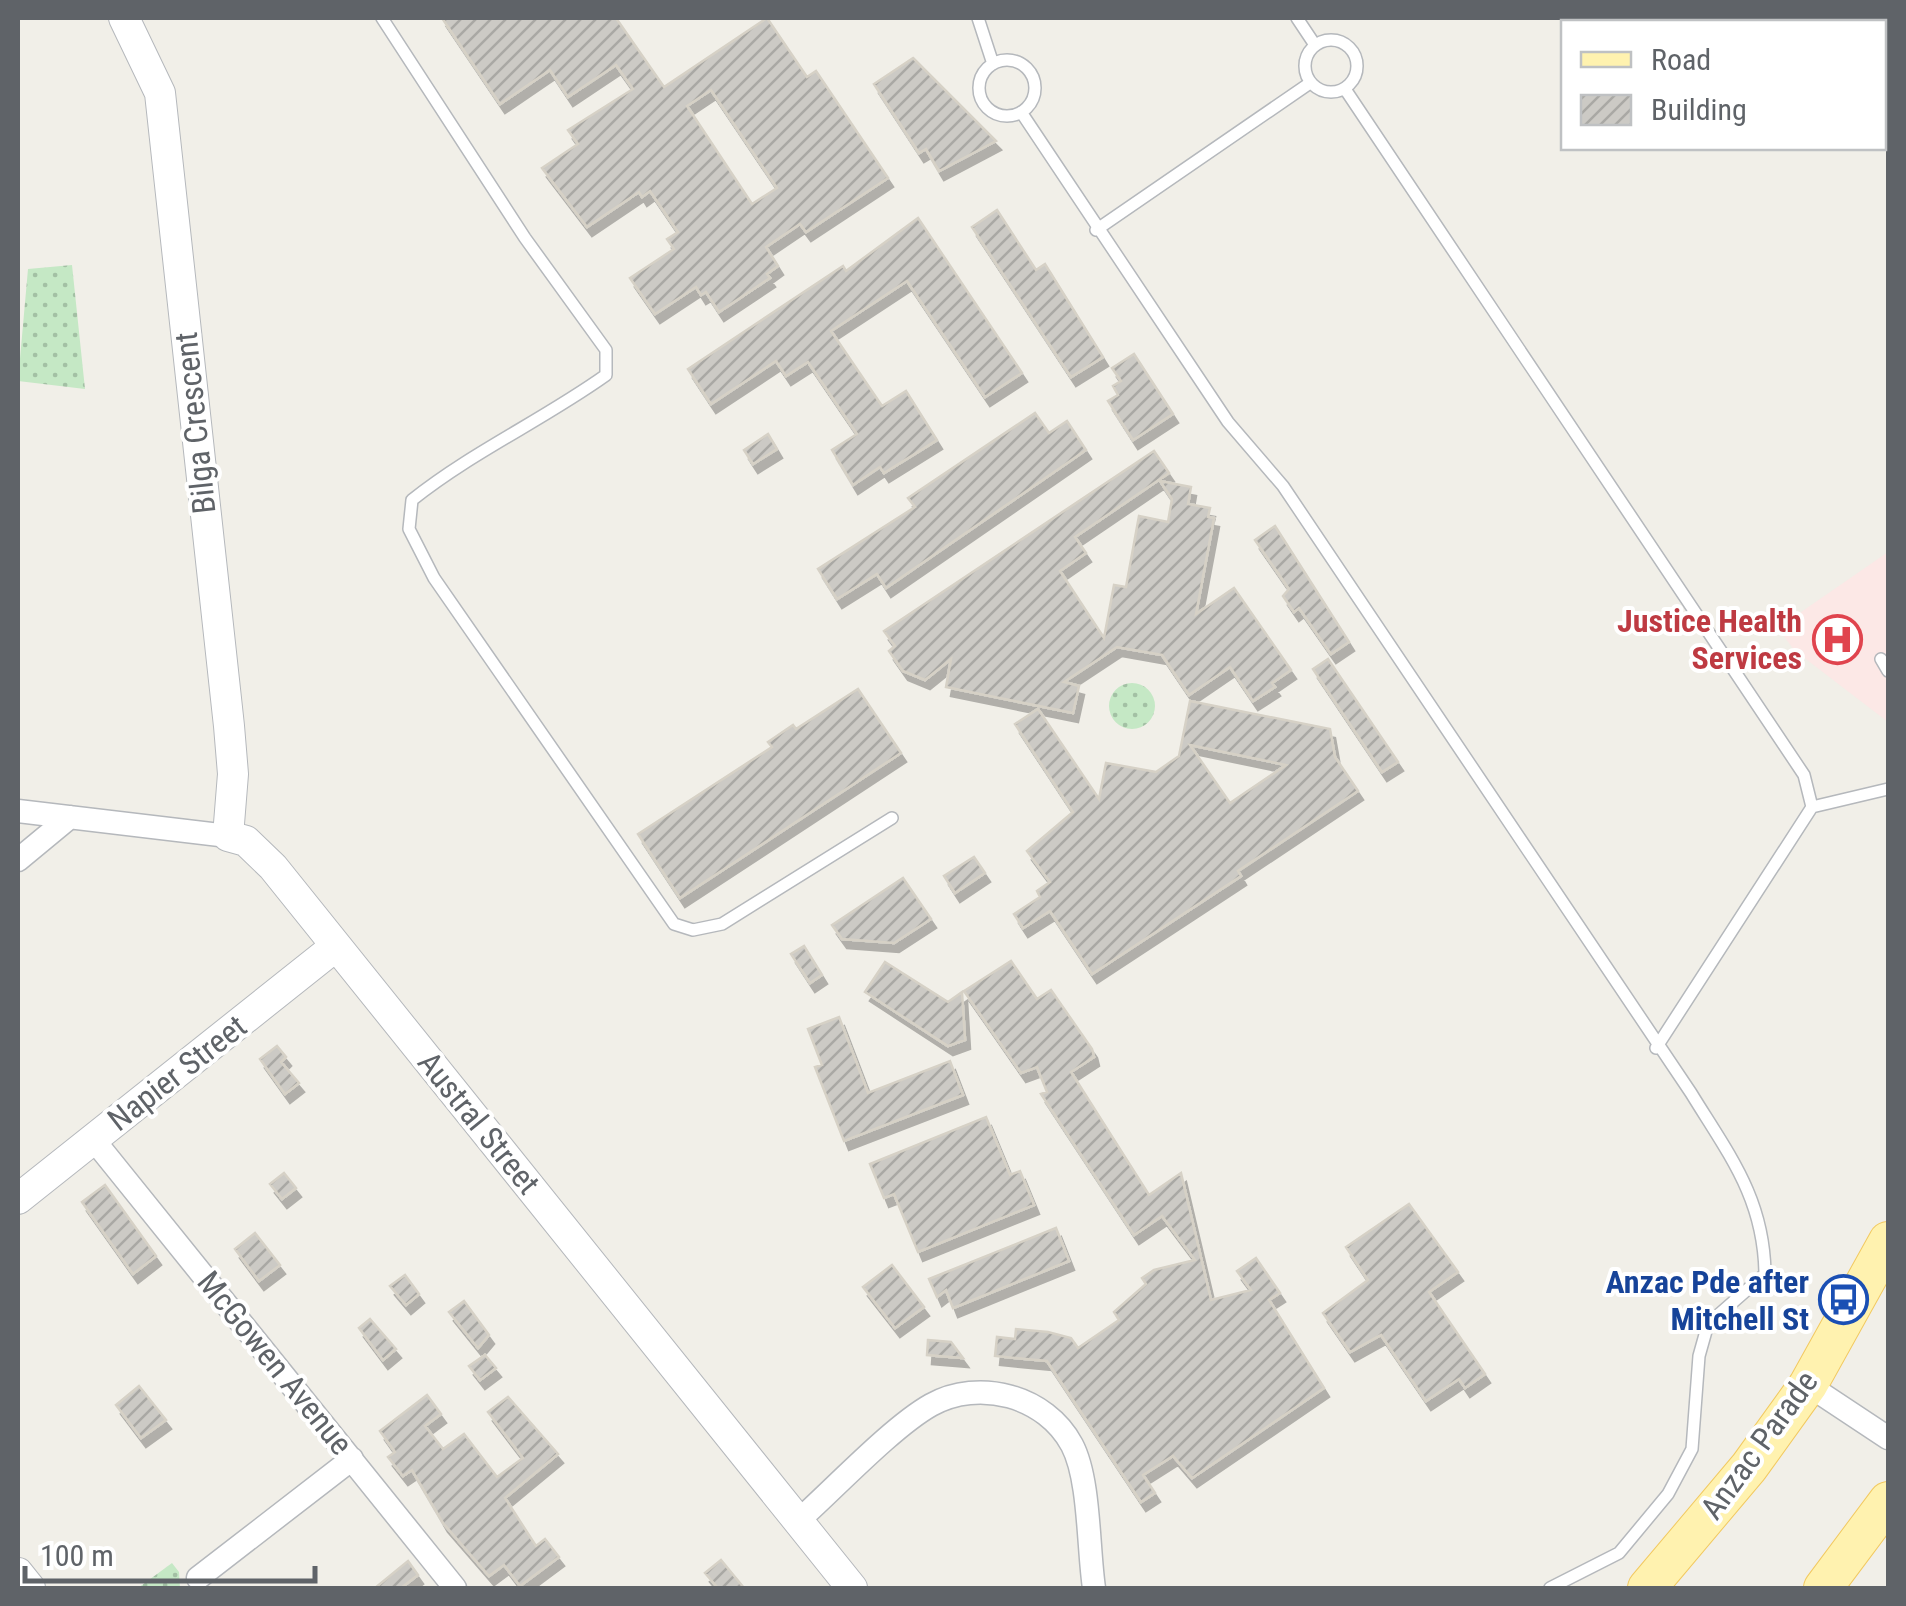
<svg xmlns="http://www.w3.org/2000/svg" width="1906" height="1606" viewBox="0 0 1906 1606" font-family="'Roboto Condensed',sans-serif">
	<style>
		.medical { fill: #fce8e6 }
		.grass { fill: url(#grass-dots) }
		.building { fill: url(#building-hatch); stroke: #d6d1c6; stroke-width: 2.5; fill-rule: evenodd; filter: url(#shadow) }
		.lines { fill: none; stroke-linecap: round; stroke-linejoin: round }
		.service-casing { stroke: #b5b8bc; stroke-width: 14 }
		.minor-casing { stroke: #b5b8bc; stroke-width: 25 }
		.tertiary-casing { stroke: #b5b8bc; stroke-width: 32 }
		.primary-casing { stroke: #f2c960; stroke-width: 40 }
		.service { stroke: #fff; stroke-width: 11 }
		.minor { stroke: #fff; stroke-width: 22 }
		.tertiary { stroke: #fff; stroke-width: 30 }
		.primary { stroke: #fff2af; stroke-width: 38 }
		.labels { text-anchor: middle; stroke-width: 8; stroke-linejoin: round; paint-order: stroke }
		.street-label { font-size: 32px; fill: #5f6368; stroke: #fff }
		.health-label { font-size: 32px; font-weight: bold; fill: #be3a42; stroke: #fff; text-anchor: end }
		.transit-label { font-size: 32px; font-weight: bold; fill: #164399; stroke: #fff; text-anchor: end }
	</style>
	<defs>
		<pattern id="grass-dots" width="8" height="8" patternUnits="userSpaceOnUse" patternTransform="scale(2.5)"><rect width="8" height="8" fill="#c5e8c5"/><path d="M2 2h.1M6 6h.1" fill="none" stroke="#a3c0a4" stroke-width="1.8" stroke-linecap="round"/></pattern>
		<pattern id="building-hatch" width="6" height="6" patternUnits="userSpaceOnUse" patternTransform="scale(2.5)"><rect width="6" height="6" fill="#cccac5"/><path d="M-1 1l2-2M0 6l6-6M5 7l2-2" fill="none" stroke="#a9a8a4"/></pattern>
		<filter id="shadow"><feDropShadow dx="5" dy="9" stdDeviation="0" flood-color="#0004"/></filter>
	</defs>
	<rect width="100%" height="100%" fill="#f1efe8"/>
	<path class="medical" d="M1888,552V722L1794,650L1778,628Z"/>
	<path class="grass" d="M72,265L85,389L18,381L28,269Z
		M1109 706a23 23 0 1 1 46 0a23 23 0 1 1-46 0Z
		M172,1563L179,1572L180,1588H138Z"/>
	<path class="building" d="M442,18H616L664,87L767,18L807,77L816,71L888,178L806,232L800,224L766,247L778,266L767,274L770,278L719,312L706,292L701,295L696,287L655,314L630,278L674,249L667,239L678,232L650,191L642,197L639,192L587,227L542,168L578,144L568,130L633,89L616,65L568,97L550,70L500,104ZM711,90L777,188L752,204L687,106Z
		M913,58L996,141L939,171L926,149L919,153L874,84Z
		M997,210L1036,270L1045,264L1103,357L1071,377L972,227Z
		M918,218L1022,373L985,397L907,281L831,331L882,406L906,391L937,440L884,473L880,467L853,485L832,450L857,434L808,362L786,376L776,361L711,404L688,369L843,266L846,271Z
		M1134,354L1173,414L1133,440L1108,401L1118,395L1113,386L1121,381L1112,368Z
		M1035,413L1049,433L1067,421L1086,450L886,588L877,574L837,599L818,569L915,507L908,498Z
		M768,434L777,449L753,464L744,450Z
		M1154,451L1169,473L1075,537L1086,553L1060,571L1104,638L1114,585L1126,587L1139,516L1168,522L1172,499L1160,481L1191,487L1188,504L1210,508L1208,517L1214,518L1196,614L1234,588L1291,670L1272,683L1275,687L1253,701L1230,667L1189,695L1162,655L1117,647L1064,682L1079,686L1073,713L946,687L951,659L925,680L903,671L889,651L895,646L884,631Z
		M1275,526L1349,642L1331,654L1299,608L1294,612L1283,596L1289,589L1255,540Z
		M1328,659L1398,762L1382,772L1313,669Z
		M858,689L901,753L680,898L638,834L772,747L768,742L793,725L796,729Z
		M1190,701L1330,729L1335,757L1358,791L1238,871L1241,876L1092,974L1050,911L1023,928L1014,914L1040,897L1037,891L1050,882L1027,851L1073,812L1015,724L1038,709L1099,799L1106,763L1156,772L1179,756ZM1190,745L1286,765L1230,803Z
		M974,857L985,873L955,893L944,876Z
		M903,878L931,919L894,943L842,939L832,925Z
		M804,946L822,975L810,983L791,954Z
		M1011,961L1037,999L1051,990L1092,1049L1094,1057L1071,1072L1149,1195L1181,1173L1211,1300L1251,1290L1237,1271L1256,1258L1280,1293L1269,1300L1324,1388L1192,1478L1173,1456L1143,1475L1155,1493L1141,1502L1047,1361L995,1356L997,1337L1015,1339L1016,1329L1048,1332L1071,1338L1078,1348L1119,1320L1114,1312L1146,1284L1142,1278L1154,1270L1195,1260L1162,1216L1134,1235L1041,1094L1047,1092L1037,1067L1021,1073L964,991Z
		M885,962L948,1002L962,992L965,1040L948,1046L865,992Z
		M839,1017L868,1093L950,1061L963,1095L844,1141L815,1067L822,1065L808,1029Z
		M277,1046L286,1057L281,1062L299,1083L285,1094L260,1059Z
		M986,1117L1010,1175L1020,1171L1034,1205L918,1252L894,1194L884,1198L870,1164Z
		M284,1173L296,1188L282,1199L270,1184Z
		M105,1185L156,1256L133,1274L82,1202Z
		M1409,1204L1458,1272L1429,1292L1485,1374L1465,1388L1459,1379L1426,1401L1381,1335L1350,1352L1323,1313L1368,1280L1346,1247Z
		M1056,1228L1069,1261L953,1308L946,1290L937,1297L929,1279Z
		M255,1233L280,1265L259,1281L235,1249Z
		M892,1265L924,1307L895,1328L863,1287Z
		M405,1275L419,1294L406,1305L390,1286Z
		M464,1301L489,1335L478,1348L449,1312Z
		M370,1319L396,1349L383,1360L359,1328Z
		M928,1340L951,1342L963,1358L927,1355Z
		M485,1355L496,1368L480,1380L469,1366Z
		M139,1386L166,1420L141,1438L116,1405Z
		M427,1395L441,1414L425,1426L443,1449L464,1434L497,1477L523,1458L488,1412L508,1397L558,1454L505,1498L536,1546L545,1539L559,1557L520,1586L504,1565L489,1576L443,1523L412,1470L403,1476L388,1457L395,1452L380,1431Z
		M721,1560L744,1588H718L705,1573Z
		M408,1561L418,1575L401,1588H375Z"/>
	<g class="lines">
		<defs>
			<path id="service" d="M382,18L525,238L606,350V375C543,420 472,452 412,500L409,529L434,578L674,924L693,930L722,924L892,818
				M978,18L993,64
				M1297,18L1315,45
				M1305 66a26 26 0 1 1 52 0a26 26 0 1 1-52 0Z
				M979 88a28 28 0 1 1 56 0a28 28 0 1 1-56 0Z
				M1345,89L1804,775L1812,807
				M1021,112L1228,422L1283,486L1691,1093C1729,1155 1764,1198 1765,1274L1708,1324L1699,1356L1692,1449L1668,1494L1619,1553L1550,1588
				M1096,230L1310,83
				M1881,659L1888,671
				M1656,1048L1812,807L1888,789"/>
			<path id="minor" d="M18,811L228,836
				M18,860L70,817
				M93,1139L455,1588
				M1808,1385L1888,1438
				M798,1521C834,1489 892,1427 931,1405C979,1378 1046,1396 1072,1445C1090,1479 1088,1548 1094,1588
				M198,1578L352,1459"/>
			<path id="tertiary" d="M124,18L160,93L229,726L233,774L228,836L246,841L273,867L852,1588
				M18,1199L336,946
				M18,1573L30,1588"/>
			<path id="primary" d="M1647,1588L1749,1467L1808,1385L1888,1241
				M1823,1588L1888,1501"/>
		</defs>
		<use href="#service" class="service-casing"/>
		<use href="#minor" class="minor-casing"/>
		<use href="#tertiary" class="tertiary-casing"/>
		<use href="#primary" class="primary-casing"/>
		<use href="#service" class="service"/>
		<use href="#minor" class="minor"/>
		<use href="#tertiary" class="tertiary"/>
		<use href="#primary" class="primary"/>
	</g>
	<defs>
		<symbol id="hospital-ring" viewBox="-11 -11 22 22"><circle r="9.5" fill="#fff" stroke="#e0444e" stroke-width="1.5"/><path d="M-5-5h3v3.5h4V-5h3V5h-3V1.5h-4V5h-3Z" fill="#e0444e"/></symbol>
		<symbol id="bus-ring" viewBox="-11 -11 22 22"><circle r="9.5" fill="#fff" stroke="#1a4fb4" stroke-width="1.5"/><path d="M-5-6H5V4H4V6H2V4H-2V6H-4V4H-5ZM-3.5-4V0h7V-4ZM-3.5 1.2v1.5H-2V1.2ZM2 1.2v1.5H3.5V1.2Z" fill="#1a4fb4"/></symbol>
	</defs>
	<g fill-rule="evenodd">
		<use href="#hospital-ring" x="1810" y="612" width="55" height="55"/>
		<use href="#bus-ring" x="1816" y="1272" width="55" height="55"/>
	</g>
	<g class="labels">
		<g class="street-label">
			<text transform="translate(195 423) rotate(-96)" y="11">Bilga Crescent</text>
			<text transform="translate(177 1073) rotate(-38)" y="11">Napier Street</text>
			<text transform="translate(479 1123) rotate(51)" y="11">Austral Street</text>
			<text transform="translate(275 1363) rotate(51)" y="11">McGowen Avenue</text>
			<text transform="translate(1759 1445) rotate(-54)" y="11">Anzac Parade</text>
		</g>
		<g class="health-label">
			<text x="1802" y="632">Justice Health<tspan x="1802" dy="37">Services</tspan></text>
		</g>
		<g class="transit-label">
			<text x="1809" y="1293">Anzac Pde after<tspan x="1809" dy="37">Mitchell St</tspan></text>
		</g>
	</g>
	<rect width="1906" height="1606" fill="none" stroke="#5f6368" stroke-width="40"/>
	<rect x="1561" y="20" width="325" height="130" fill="#ffffff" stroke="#bfc1c3" stroke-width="2.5"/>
	<rect x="1581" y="52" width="50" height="15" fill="#fff2af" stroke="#bfc1c3" stroke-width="2.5"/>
	<text x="1651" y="70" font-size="30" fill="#5f6368">Road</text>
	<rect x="1581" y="95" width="50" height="30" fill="url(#building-hatch)" stroke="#bfc1c3" stroke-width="2.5"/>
	<text x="1651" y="120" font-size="30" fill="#5f6368">Building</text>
	<path d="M25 1566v15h290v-15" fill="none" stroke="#5f6368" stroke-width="5"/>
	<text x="40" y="1566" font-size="30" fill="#5f6368" stroke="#ffffff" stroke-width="8" paint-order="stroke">100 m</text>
</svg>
